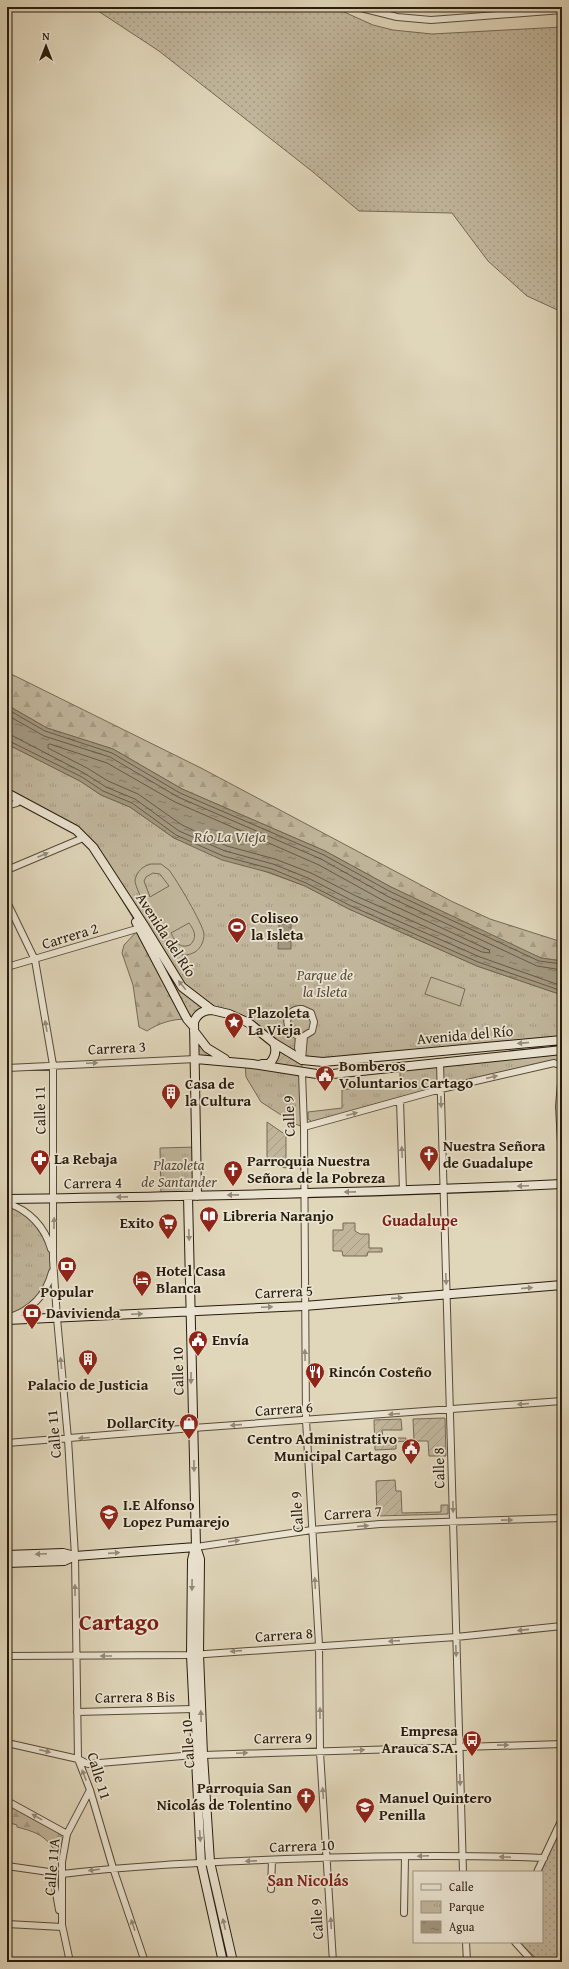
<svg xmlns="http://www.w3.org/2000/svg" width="569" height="1969" viewBox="0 0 569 1969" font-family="'Gentium Book Plus',serif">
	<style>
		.grass { fill: url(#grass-dots); stroke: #756954 }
		.forest { fill: url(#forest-firs); stroke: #756954 }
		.park { fill: url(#park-tufts); stroke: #756954 }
		.garden { fill: url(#garden-furrows); stroke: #756954 }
		.pitch { fill: #c1b69c; stroke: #756954; fill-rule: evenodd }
		.water { fill: url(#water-ripples); stroke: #726651 }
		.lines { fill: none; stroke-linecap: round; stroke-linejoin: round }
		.shore { stroke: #665a46; stroke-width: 1 }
		.street-casing { stroke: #574a38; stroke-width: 8 }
		.secondary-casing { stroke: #291c0c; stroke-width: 10 }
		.street { stroke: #ebe4d2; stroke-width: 6 }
		.secondary { stroke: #ebe4d2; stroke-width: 8 }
		.oneway { fill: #948a79 }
		.labels { text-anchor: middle; stroke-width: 3.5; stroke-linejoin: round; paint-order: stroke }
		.poi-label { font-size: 15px; font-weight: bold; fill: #291c0c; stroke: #ebe4d2; text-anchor: start }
		.street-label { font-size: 15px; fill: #291c0c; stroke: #ebe4d2 }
		.park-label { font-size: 15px; font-style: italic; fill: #574a37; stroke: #ebe4d2 }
		.water-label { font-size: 16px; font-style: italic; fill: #594d3a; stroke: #ebe4d2 }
		.neighbourhood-label { font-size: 16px; font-weight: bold; fill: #7a1f14; stroke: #ebe4d2 }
		.town-label { font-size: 23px; font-weight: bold; fill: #7a1f14; stroke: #ebe4d2 }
	</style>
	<defs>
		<pattern id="grass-dots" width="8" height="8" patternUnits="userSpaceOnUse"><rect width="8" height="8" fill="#c1b69c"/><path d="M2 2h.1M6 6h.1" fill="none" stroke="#a69c85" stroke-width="1.8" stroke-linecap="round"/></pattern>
		<pattern id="forest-firs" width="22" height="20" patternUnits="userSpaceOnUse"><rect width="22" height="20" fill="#c1b69c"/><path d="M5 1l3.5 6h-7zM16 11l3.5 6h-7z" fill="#a69c85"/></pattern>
		<pattern id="park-tufts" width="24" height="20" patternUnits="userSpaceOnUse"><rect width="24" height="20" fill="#c1b69c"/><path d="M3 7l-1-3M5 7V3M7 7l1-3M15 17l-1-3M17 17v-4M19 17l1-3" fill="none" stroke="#a69c85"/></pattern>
		<pattern id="garden-furrows" width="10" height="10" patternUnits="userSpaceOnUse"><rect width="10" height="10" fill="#c1b69c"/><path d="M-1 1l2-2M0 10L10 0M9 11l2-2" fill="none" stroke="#a69c85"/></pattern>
		<pattern id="water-ripples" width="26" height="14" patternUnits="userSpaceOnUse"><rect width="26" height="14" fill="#a2977f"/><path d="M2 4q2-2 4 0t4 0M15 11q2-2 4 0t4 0" fill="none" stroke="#847a66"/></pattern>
	</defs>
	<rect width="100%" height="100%" fill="#e0d6ba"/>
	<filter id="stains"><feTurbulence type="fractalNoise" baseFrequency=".005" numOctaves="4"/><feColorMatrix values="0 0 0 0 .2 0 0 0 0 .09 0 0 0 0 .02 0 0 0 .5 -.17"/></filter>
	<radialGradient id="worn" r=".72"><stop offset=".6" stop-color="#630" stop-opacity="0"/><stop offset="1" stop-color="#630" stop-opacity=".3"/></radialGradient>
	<path class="grass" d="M92,7H333L373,25L393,30L432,34L562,27V312L527,296L488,261L452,213L359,211L313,172L159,51Z
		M98,861L207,1010L194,1027L136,923Z
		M562,1823V1962H540L519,1942H542L541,1872Z"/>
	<path class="forest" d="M7,672L201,768L451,901L490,919L562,942V961L541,958L494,937L391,887L325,851L182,789L113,749L47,728L7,705Z
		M140,928L187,1019C172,1019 159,1023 147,1031L139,1027L133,985L122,953L124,945Z
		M7,1800L67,1834L62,1862C47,1838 44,1834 17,1827V1825L7,1822Z"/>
	<path class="park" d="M7,744L80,781L101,795L130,807L174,838L305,886L349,909L477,966L562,995V1040L302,1060L266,1036L219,1011L182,987L93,847L76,830L7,793Z
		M562,1050V1066L554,1063L315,1124L308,1119V1112L342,1108V1090L400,1081V1067Z
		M245,1063L302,1073L304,1127L295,1124L261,1102L246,1077Z
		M197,1147V1196H161L160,1148Z
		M7,1203L27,1213L49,1242L52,1271L38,1300L7,1318Z"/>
	<path class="garden" d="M194,1031L221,1058L265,1064L275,1048L302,1060V1073L196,1059Z
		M267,1122L286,1135V1168L270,1164L267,1160Z
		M343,1223H355V1231L360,1234H369V1248H382V1252H368L367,1256H343L342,1251H333V1230H343Z
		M445,1418L446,1456H429L428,1441H414L413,1419Z
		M401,1419L402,1430H382L383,1438H406V1441L396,1442V1449L375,1450L374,1420Z
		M395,1480L396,1491H401L402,1513L441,1512V1505H448V1514L377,1516L376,1481Z"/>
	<path class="pitch" d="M151,864H161L169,870C176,879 203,924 204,934C204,941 201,948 195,952C188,956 180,956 174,952C166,947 134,889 135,880C137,871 143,866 151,864ZM153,873L160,874L169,886L150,897L144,881L146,877ZM189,923C194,930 198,937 190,945C179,949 175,941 171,933Z
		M431,977L465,989L460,1006L425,994Z"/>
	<path class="water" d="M7,705L47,728L113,749L182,789L325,851L391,887L541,958L562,961V995L477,966L349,909L305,886L271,873L222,860L174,838L130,807L101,795L80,781L7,744Z
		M279,924H291V949H278Z"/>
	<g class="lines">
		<path class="shore" d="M7,709L45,731L112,753L180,793L324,855L389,891L539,961L562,964
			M7,715L44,736L110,757L178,797L321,859L387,896L537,966L562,970
			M7,735L13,736L84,773L106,787L135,799L179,831L225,851L273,864L308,878L353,901L480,957L562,986
			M7,740L82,777L103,791L132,803L176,835L223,856L272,869L306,883L351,906L478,962L562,991
			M50,744L107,763L175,802L319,865L384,901L489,950L490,953L482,952L356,896L311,873L275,859L227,846L182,825L138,794L108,781L87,768L48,748V745Z"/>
		<defs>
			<path id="street" d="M357,7L397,17L431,20L562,10
				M7,806L17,803
				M7,870L83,838
				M7,902L35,960L53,1065V1259L57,1318L68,1439L75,1556L78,1759L90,1790L113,1868L145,1962
				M7,967L140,928
				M302,1009L311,1013L314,1022L312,1031L304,1036L302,1060L298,1048L299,1036C282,1031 284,1008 302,1009Z
				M440,1063L463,1872
				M7,1068L196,1059
				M562,1072L559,1106L562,1162
				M302,1073L304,1127L306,1420L319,1645L320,1752L333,1962
				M400,1101L403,1191
				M304,1127L441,1089L554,1063L562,1066
				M7,1203C29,1210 45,1227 51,1249
				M7,1318C31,1311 46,1295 52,1272
				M7,1443L193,1428L562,1401
				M196,1547L312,1530L380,1524L562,1518
				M7,1656L191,1655L456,1637L562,1626
				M77,1712L193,1709
				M7,1743L78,1759L88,1764L194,1755
				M203,1755L562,1744
				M7,1801L67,1834
				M7,1866L49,1872L53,1876L59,1910
				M537,1872L562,1819
				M62,1874C128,1866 195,1863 262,1860C356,1856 449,1854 544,1858
				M271,1889L272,1860
				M404,1913L405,1857
				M7,1924L62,1927
				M62,1925L70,1962
				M62,1927V1862L67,1834L90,1790
				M466,1942L467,1962
				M515,1942L533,1962"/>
			<path id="secondary" d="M7,793L76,830L93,847L145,927L182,987L212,1010L229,1014L249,1023L274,1043L302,1060L323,1062L562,1040
				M136,922L187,1019L194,1027
				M194,1031L207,1048L225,1059
				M196,1059L252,1064L323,1075L562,1050
				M262,1064H269C275,1058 277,1051 274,1043
				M188,1196L196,1547L200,1559L199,1654L203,1755L210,1862L233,1962
				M197,1196L194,1022C197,1014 203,1010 212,1010
				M7,1199C192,1196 377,1193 562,1184
				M7,1320L304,1306L562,1285
				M195,1548L192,1560L191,1655L201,1863L223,1962
				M7,1555L63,1553L75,1556L196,1547
				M7,1563L64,1561L75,1556"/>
		</defs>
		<use href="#street" class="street-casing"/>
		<use href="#secondary" class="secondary-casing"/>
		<use href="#street" class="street"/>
		<use href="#secondary" class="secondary"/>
	</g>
	<defs><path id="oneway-solid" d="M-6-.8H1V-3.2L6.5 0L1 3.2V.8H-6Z"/></defs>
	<g class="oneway">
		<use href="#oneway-solid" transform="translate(43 855) rotate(-23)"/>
		<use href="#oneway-solid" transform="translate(182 985) rotate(-129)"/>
		<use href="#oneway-solid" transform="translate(46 1026) rotate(-100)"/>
		<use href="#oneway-solid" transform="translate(523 1043) rotate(175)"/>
		<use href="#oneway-solid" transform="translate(92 1063) rotate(-3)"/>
		<use href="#oneway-solid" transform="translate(492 1077) rotate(-13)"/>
		<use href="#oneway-solid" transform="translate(441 1102) rotate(89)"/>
		<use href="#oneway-solid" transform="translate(352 1114) rotate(-15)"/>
		<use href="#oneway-solid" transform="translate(402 1152) rotate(-92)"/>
		<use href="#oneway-solid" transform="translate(523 1186) rotate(177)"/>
		<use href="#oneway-solid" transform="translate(350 1192) rotate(179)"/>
		<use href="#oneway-solid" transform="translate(233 1195) rotate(179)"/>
		<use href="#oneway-solid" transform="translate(122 1197) rotate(179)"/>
		<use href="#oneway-solid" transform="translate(54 1223) rotate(-89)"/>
		<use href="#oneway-solid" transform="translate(189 1235) rotate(88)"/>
		<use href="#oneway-solid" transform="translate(446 1279) rotate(88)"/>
		<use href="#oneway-solid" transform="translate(527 1288) rotate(-5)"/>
		<use href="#oneway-solid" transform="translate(397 1298) rotate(-4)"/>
		<use href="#oneway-solid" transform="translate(267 1307) rotate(-3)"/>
		<use href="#oneway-solid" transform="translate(137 1314) rotate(-3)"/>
		<use href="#oneway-solid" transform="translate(305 1355) rotate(-91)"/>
		<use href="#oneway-solid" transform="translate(61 1363) rotate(-96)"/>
		<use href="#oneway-solid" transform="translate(191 1378) rotate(90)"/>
		<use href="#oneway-solid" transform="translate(523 1404) rotate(175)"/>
		<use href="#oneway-solid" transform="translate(394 1414) rotate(176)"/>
		<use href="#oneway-solid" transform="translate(236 1425) rotate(176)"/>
		<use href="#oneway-solid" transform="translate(84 1438) rotate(175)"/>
		<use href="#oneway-solid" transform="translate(194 1466) rotate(89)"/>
		<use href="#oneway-solid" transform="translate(453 1507) rotate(89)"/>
		<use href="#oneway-solid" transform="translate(507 1520) rotate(-1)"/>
		<use href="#oneway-solid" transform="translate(363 1526) rotate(-5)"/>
		<use href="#oneway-solid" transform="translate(234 1541) rotate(-8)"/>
		<use href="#oneway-solid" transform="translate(114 1553) rotate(-4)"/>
		<use href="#oneway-solid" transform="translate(41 1554) rotate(178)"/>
		<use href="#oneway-solid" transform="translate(315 1583) rotate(-93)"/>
		<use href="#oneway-solid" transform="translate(192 1585) rotate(91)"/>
		<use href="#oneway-solid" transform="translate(75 1590) rotate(-90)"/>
		<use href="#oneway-solid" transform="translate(523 1630) rotate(174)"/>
		<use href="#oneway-solid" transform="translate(394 1641) rotate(176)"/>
		<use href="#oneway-solid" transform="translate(236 1651) rotate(176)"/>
		<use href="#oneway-solid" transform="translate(456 1651) rotate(88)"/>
		<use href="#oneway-solid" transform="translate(106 1656) rotate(180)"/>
		<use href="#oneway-solid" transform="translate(320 1713) rotate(-90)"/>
		<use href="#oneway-solid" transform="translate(201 1716) rotate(-92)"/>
		<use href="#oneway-solid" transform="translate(503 1745) rotate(-1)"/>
		<use href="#oneway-solid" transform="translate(359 1750) rotate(-3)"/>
		<use href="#oneway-solid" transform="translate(45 1751) rotate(13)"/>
		<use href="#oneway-solid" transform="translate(242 1753) rotate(-2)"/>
		<use href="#oneway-solid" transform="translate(84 1775) rotate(-111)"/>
		<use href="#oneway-solid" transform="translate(460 1780) rotate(88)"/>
		<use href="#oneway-solid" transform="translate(323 1793) rotate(-94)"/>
		<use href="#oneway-solid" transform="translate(37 1817) rotate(-151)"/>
		<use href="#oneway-solid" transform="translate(200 1836) rotate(86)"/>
		<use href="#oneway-solid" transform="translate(423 1856) rotate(178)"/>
		<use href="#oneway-solid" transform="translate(505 1857) rotate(-178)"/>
		<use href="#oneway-solid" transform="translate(251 1861) rotate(178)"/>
		<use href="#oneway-solid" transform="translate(94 1870) rotate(173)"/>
		<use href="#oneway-solid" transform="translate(331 1923) rotate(-93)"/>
		<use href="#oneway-solid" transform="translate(224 1924) rotate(-103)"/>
		<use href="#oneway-solid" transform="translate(133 1925) rotate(-109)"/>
	</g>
	<defs>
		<symbol id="stadium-pin" viewBox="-11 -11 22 30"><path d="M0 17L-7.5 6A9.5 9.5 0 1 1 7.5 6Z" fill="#8f2418" stroke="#ebe4d2"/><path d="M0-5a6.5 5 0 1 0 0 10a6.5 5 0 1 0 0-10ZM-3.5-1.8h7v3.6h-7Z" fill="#fff"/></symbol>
		<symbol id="sight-pin" viewBox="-11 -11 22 30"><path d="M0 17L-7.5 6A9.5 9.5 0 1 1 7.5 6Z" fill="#8f2418" stroke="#ebe4d2"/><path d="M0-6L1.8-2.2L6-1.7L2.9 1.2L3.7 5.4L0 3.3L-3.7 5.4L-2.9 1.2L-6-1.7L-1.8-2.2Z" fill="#fff"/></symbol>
		<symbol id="civic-pin" viewBox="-11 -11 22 30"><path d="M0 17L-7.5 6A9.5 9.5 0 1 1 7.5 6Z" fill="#8f2418" stroke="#ebe4d2"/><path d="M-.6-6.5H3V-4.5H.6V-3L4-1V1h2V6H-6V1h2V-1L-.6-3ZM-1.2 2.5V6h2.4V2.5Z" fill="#fff"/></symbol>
		<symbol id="building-pin" viewBox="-11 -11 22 30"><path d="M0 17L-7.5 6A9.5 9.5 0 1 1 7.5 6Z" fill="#8f2418" stroke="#ebe4d2"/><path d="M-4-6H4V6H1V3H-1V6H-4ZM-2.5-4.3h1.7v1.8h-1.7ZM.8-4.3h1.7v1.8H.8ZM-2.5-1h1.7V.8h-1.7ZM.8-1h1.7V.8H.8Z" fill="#fff"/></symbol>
		<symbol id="church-pin" viewBox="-11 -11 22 30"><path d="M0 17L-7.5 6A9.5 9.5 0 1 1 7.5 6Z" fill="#8f2418" stroke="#ebe4d2"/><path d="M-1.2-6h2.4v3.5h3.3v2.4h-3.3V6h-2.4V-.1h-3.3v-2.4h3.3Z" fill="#fff"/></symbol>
		<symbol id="pharmacy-pin" viewBox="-11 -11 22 30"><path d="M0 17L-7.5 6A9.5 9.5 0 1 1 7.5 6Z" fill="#8f2418" stroke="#ebe4d2"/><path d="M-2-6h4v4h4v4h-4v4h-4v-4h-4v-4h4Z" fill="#fff"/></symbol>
		<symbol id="library-pin" viewBox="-11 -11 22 30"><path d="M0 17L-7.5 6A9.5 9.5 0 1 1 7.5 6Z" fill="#8f2418" stroke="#ebe4d2"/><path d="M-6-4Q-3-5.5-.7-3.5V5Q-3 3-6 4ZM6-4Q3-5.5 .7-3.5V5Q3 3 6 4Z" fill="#fff"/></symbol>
		<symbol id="supermarket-pin" viewBox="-11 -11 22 30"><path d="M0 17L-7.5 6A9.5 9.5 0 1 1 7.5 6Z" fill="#8f2418" stroke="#ebe4d2"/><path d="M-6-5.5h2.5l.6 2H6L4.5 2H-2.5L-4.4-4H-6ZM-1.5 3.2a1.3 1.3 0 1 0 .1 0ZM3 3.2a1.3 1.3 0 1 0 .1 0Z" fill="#fff"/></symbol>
		<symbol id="bank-pin" viewBox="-11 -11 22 30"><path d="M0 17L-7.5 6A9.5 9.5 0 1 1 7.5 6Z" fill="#8f2418" stroke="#ebe4d2"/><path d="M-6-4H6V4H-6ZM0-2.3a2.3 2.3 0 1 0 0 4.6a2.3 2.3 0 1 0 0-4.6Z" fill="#fff"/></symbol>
		<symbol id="hotel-pin" viewBox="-11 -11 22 30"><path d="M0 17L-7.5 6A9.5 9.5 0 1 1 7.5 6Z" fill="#8f2418" stroke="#ebe4d2"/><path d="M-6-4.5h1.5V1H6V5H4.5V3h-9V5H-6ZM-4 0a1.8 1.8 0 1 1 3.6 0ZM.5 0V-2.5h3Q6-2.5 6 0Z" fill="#fff"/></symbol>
		<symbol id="restaurant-pin" viewBox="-11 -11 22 30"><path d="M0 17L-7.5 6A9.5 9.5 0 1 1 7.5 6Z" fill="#8f2418" stroke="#ebe4d2"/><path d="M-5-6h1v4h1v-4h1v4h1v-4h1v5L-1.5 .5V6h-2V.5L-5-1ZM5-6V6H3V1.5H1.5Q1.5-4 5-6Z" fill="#fff"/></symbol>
		<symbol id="shop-pin" viewBox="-11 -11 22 30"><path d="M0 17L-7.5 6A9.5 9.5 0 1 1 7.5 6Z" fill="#8f2418" stroke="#ebe4d2"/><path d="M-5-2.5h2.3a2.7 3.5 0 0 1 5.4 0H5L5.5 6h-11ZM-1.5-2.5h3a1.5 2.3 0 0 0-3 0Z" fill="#fff"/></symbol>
		<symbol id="school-pin" viewBox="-11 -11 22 30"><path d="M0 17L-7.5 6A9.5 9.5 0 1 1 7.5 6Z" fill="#8f2418" stroke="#ebe4d2"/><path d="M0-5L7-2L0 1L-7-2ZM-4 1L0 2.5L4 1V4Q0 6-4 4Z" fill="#fff"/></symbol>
		<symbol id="bus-pin" viewBox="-11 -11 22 30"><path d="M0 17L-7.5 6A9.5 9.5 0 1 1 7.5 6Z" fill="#8f2418" stroke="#ebe4d2"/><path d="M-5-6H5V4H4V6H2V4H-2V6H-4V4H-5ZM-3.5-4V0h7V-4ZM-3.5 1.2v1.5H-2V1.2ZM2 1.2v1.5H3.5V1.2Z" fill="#fff"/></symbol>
		<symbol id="university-pin" viewBox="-11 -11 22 30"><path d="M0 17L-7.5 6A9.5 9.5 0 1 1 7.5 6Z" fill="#8f2418" stroke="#ebe4d2"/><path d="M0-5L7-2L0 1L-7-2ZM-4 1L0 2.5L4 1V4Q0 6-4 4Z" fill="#fff"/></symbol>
	</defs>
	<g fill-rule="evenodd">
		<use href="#stadium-pin" x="226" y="916" width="22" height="30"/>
		<use href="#sight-pin" x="223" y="1011" width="22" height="30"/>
		<use href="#civic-pin" x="314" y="1064" width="22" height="30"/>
		<use href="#building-pin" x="160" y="1082" width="22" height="30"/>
		<use href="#church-pin" x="418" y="1144" width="22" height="30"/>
		<use href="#pharmacy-pin" x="29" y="1148" width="22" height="30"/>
		<use href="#church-pin" x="222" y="1159" width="22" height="30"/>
		<use href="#library-pin" x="198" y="1205" width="22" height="30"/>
		<use href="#supermarket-pin" x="157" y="1212" width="22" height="30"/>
		<use href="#bank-pin" x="56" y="1255" width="22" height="30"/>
		<use href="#hotel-pin" x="131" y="1269" width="22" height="30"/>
		<use href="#bank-pin" x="21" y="1302" width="22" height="30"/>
		<use href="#civic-pin" x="187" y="1329" width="22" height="30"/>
		<use href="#building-pin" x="77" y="1348" width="22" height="30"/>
		<use href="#restaurant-pin" x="304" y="1361" width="22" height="30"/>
		<use href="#shop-pin" x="178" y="1412" width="22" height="30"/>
		<use href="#civic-pin" x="400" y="1437" width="22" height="30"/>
		<use href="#school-pin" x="98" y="1503" width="22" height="30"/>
		<use href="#bus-pin" x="461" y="1729" width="22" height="30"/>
		<use href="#church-pin" x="295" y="1786" width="22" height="30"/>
		<use href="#university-pin" x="354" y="1796" width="22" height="30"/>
	</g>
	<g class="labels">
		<g class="poi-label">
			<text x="251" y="923">Coliseo<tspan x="251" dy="17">la Isleta</tspan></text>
			<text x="248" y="1018">Plazoleta<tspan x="248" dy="17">La Vieja</tspan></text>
			<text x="339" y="1071">Bomberos<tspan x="339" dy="17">Voluntarios Cartago</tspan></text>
			<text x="185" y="1089">Casa de<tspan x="185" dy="17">la Cultura</tspan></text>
			<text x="443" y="1151">Nuestra Señora<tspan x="443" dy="17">de Guadalupe</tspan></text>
			<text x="54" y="1164">La Rebaja</text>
			<text x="247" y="1166">Parroquia Nuestra<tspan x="247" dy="17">Señora de la Pobreza</tspan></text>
			<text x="223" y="1221">Libreria Naranjo</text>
			<text x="154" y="1228" text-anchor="end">Exito</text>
			<text x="156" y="1276">Hotel Casa<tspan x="156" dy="17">Blanca</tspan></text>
			<text x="67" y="1297" text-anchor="middle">Popular</text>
			<text x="46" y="1318">Davivienda</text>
			<text x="212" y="1345">Envía</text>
			<text x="329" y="1377">Rincón Costeño</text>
			<text x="88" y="1390" text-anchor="middle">Palacio de Justicia</text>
			<text x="175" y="1428" text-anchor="end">DollarCity</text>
			<text x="397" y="1444" text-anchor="end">Centro Administrativo<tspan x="397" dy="17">Municipal Cartago</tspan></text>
			<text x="123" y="1510">I.E Alfonso<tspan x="123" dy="17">Lopez Pumarejo</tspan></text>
			<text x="458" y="1736" text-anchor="end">Empresa<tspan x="458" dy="17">Arauca S.A.</tspan></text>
			<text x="292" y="1793" text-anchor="end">Parroquia San<tspan x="292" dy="17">Nicolás de Tolentino</tspan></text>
			<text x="379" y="1803">Manuel Quintero<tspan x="379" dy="17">Penilla</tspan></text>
		</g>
		<g class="street-label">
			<text transform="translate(166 935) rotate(57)" y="5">Avenida del Río</text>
			<text transform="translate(70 936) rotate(-17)" y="5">Carrera 2</text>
			<text transform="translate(465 1035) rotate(-5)" y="5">Avenida del Río</text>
			<text transform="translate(117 1048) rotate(-3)" y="5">Carrera 3</text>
			<text transform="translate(40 1110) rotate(-91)" y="5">Calle 11</text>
			<text transform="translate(289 1116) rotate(-92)" y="5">Calle 9</text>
			<text transform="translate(93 1183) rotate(-1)" y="5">Carrera 4</text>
			<text transform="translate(284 1292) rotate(-3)" y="5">Carrera 5</text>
			<text transform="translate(178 1371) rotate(-91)" y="5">Calle 10</text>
			<text transform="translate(284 1409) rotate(-4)" y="5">Carrera 6</text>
			<text transform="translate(54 1434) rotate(-95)" y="5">Calle 11</text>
			<text transform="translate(439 1468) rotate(-91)" y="5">Calle 8</text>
			<text transform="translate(297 1512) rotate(-93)" y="5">Calle 9</text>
			<text transform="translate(353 1513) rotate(-4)" y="5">Carrera 7</text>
			<text transform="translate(284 1635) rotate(-4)" y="5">Carrera 8</text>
			<text transform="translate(135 1697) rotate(-1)" y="5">Carrera 8 Bis</text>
			<text transform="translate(283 1738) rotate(-1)" y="5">Carrera 9</text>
			<text transform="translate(188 1744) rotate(-93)" y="5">Calle 10</text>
			<text transform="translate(99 1776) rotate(73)" y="5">Calle 11</text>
			<text transform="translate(302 1846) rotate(-2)" y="5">Carrera 10</text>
			<text transform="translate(52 1867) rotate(-85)" y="5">Calle 11A</text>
			<text transform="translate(317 1919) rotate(-93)" y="5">Calle 9</text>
		</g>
		<g class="park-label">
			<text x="325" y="980">Parque de<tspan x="325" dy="17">la Isleta</tspan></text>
			<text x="179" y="1170">Plazoleta<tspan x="179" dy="17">de Santander</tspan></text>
		</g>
		<g class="water-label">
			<text x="230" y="842">Río La Vieja</text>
		</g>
		<g class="neighbourhood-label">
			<text x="420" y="1226">Guadalupe</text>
			<text x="308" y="1886">San Nicolás</text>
		</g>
		<g class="town-label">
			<text x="119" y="1630">Cartago</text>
		</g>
	</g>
	<rect width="569" height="1969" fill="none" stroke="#e0d6ba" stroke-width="24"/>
	<rect x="8" y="8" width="553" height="1953" fill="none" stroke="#291c0c" stroke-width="2"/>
	<rect x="12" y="12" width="545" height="1945" fill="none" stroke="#291c0c"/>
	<rect x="413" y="1871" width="130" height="72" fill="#ebe4d2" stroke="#9d9483"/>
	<rect x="421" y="1884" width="20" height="6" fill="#ebe4d2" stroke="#9d9483"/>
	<text x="449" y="1891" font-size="12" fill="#291c0c">Calle</text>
	<rect x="421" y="1901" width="20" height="12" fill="url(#park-tufts)" stroke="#9d9483"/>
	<text x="449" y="1911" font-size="12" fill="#291c0c">Parque</text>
	<rect x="421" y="1921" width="20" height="12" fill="url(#water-ripples)" stroke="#9d9483"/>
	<text x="449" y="1931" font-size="12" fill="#291c0c">Agua</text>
	<g transform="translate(46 46)" stroke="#ebe4d2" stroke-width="3" paint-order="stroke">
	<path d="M0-3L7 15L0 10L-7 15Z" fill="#291c0c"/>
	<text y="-6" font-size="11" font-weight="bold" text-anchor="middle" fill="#291c0c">N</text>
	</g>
	<rect width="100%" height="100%" filter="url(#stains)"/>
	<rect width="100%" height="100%" fill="url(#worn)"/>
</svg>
